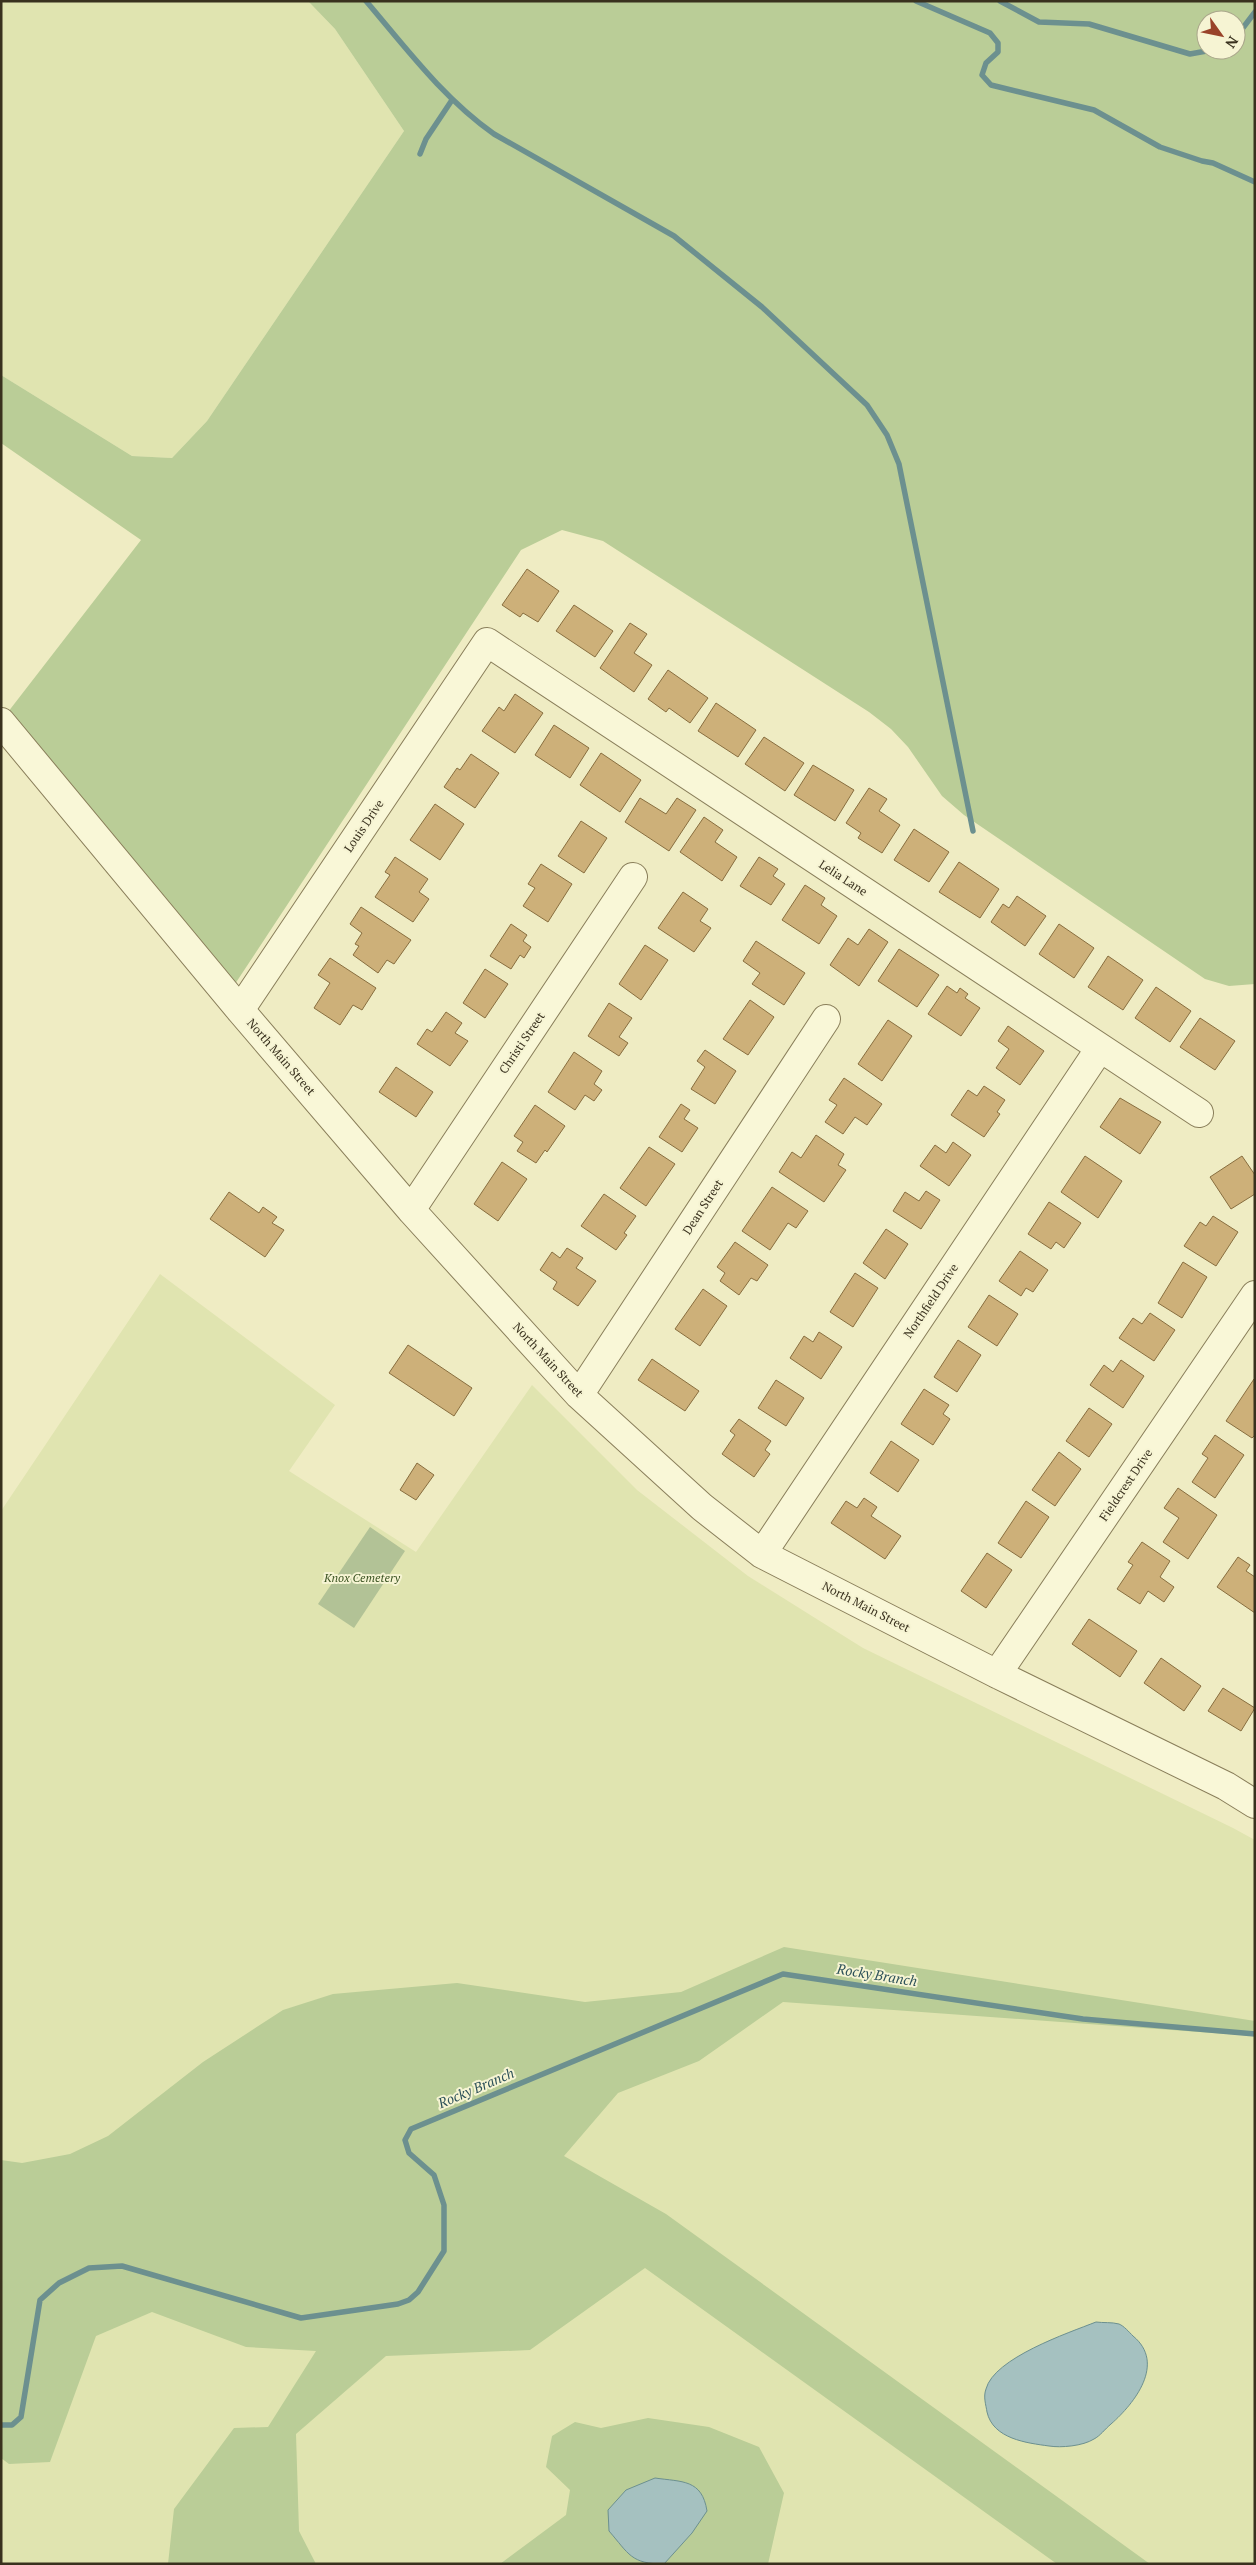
<svg xmlns="http://www.w3.org/2000/svg" width="1256" height="2565" viewBox="0 0 1256 2565" font-family="'PT Serif',serif">
	<style>
		.farmland { fill: #e0e4b0 }
		.green { fill: #bacd97; fill-rule: evenodd }
		.cemetery { fill: #b2c296 }
		.water { fill: #a5c1c0; stroke: #6c908f }
		.lines { fill: none; stroke-linecap: round; stroke-linejoin: round }
		.stream { stroke: #6c908f; stroke-width: 5.5 }
		.building { fill: #cdb079; stroke: #886e3f }
		.minor-casing { stroke: #897e5a; stroke-width: 30 }
		.minor { stroke: #f9f7d7; stroke-width: 28 }
		.labels { text-anchor: middle; stroke-width: 4; stroke-linejoin: round; paint-order: stroke }
		.street-label { font-size: 12px; fill: #39311e; stroke: #f6f4d3 }
		.park-label { font-size: 12px; font-style: italic; fill: #3d5524; stroke: #f6f4d3 }
		.water-label { font-size: 14px; font-style: italic; fill: #2d5159; stroke: #f6f4d3 }
	</style>
	<rect width="100%" height="100%" fill="#efecc3"/>
	<path class="farmland" d="M1,1H308L335,29L404,131L207,421L172,458L132,456L1,375Z
		M160,1274L335,1405L289,1471L416,1552L532,1385L637,1490L748,1576L863,1648L1233,1828L1255,1840V2564H1V1511Z"/>
	<path class="green" d="M308,1H1255V984L1229,986L1205,979L964,815L942,796L908,747L891,729L869,712L603,541L562,530L521,550L235,984L8,712L141,540L1,443V375L132,456L172,458L207,421L404,131L335,29ZM1206,20H1236V50H1206Z
		M784,1947L1255,2021V2036L783,2002L699,2061L618,2093L564,2156L666,2214L1150,2564H1057L645,2268L530,2350L386,2356L296,2434L299,2531L316,2564H168L174,2509L234,2428L268,2427L316,2351L246,2347L152,2312L96,2336L50,2462L9,2464L1,2458V2160L22,2163L70,2154L108,2136L203,2062L283,2010L333,1994L457,1983L585,2002L681,1992Z
		M648,2418L709,2427L759,2447L784,2493L768,2564H500L566,2515L570,2490L546,2467L552,2436L575,2422L601,2428Z"/>
	<path class="cemetery" d="M370,1527L405,1551L354,1628L318,1604Z"/>
	<path class="water" d="M1096,2322C1103,2323 1112,2322 1119,2324C1124,2326 1129,2332 1133,2336C1166,2363 1135,2403 1111,2424C1105,2429 1100,2436 1094,2439C1083,2446 1061,2448 1049,2446C1027,2443 993,2439 987,2412C986,2405 983,2397 986,2389C994,2358 1068,2333 1096,2322Z
		M655,2478C682,2482 702,2479 707,2511L692,2533L664,2564C631,2564 629,2554 609,2531L608,2510L626,2490Z"/>
	<g class="lines">
		<path class="stream" d="M366,1C406,48 443,98 494,134L674,236L762,307L867,405L887,435L899,464L973,831
			M916,1L990,33L998,43V52L986,63L982,75L991,85L1094,110L1160,147L1202,161L1213,163L1255,182
			M1000,1L1039,22L1089,24L1190,54L1212,50
			M1236,37L1255,12
			M420,154L426,139L452,100
			M1,2425H12L21,2417L40,2300L59,2283L89,2268L122,2266L301,2318L398,2304L409,2300L418,2292L444,2251V2205L434,2175L409,2153L405,2140L411,2129L783,1974L1083,2019L1255,2034"/>
	</g>
	<path class="building" d="M527,569L559,591L538,622L523,613L520,617L502,605Z
		M574,605L613,631L595,657L556,631Z
		M630,623L647,634L634,653L652,665L634,692L600,668Z
		M668,670L708,698L690,723L669,708L666,712L648,699Z
		M515,694L543,713L515,753L482,731L499,707L504,711Z
		M716,703L756,730L738,757L698,731Z
		M554,725L589,748L570,778L535,755Z
		M764,737L804,763L785,791L745,764Z
		M601,753L641,780L620,812L580,785Z
		M471,754L499,773L475,808L444,787L457,768L460,770Z
		M813,765L854,790L835,821L794,795Z
		M869,788L887,799L879,811L900,825L882,853L858,838L861,833L846,823Z
		M640,798L666,814L677,798L696,810L669,851L625,822Z
		M435,804L464,824L440,860L410,840Z
		M704,817L723,830L715,842L737,857L722,881L680,852Z
		M581,821L607,838L584,873L558,856Z
		M914,829L949,852L929,882L894,860Z
		M395,857L428,879L419,892L429,899L413,922L375,897L390,875L385,872Z
		M759,857L778,869L773,876L785,884L771,905L740,886Z
		M959,862L999,889L980,918L939,892Z
		M541,864L572,884L548,922L523,906L535,888L528,884Z
		M805,885L825,898L821,905L837,916L819,944L782,920Z
		M683,892L708,909L700,921L711,928L694,952L658,928Z
		M1017,896L1046,916L1025,946L991,922L1003,904L1009,908Z
		M361,907L411,940L394,964L387,960L378,973L353,955L359,946L355,944L362,933L350,924Z
		M511,924L527,935L523,941L531,947L524,958L520,955L511,969L490,956Z
		M1059,924L1094,948L1074,978L1039,954Z
		M869,929L888,942L859,986L830,965L848,938L858,945Z
		M756,941L805,973L784,1005L752,984L760,973L743,961Z
		M645,945L668,960L641,1000L619,984Z
		M899,949L939,975L917,1007L878,981Z
		M1108,956L1143,980L1123,1010L1088,987Z
		M330,958L376,988L362,1010L353,1005L340,1025L314,1008L330,983L318,975Z
		M485,969L508,984L485,1018L463,1003Z
		M947,986L957,993L960,988L968,994L965,998L980,1008L961,1036L928,1014Z
		M1156,987L1191,1011L1170,1042L1135,1018Z
		M750,1000L774,1017L748,1055L723,1039Z
		M609,1003L632,1018L619,1037L628,1043L619,1056L588,1036Z
		M446,1012L462,1023L455,1033L468,1041L450,1066L417,1044L427,1029L432,1032Z
		M1200,1018L1235,1041L1215,1070L1180,1047Z
		M888,1020L912,1036L882,1081L858,1064Z
		M1008,1026L1044,1051L1020,1085L996,1068L1009,1049L998,1041Z
		M705,1050L736,1071L715,1104L691,1089L705,1067L697,1061Z
		M574,1052L602,1071L594,1084L602,1090L594,1101L585,1095L575,1110L548,1092Z
		M396,1067L433,1092L416,1117L379,1092Z
		M844,1078L882,1104L867,1125L855,1117L843,1134L825,1122L837,1105L829,1100Z
		M984,1086L1005,1100L997,1112L1000,1114L984,1137L951,1115L968,1090L977,1096Z
		M1120,1098L1161,1122L1140,1154L1100,1127Z
		M681,1104L690,1110L684,1119L698,1128L682,1152L659,1137Z
		M535,1105L565,1126L547,1152L545,1150L536,1163L517,1151L523,1142L514,1136Z
		M816,1135L844,1154L838,1165L846,1170L824,1202L779,1172L792,1152L801,1158Z
		M953,1142L971,1155L949,1186L920,1166L935,1145L946,1153Z
		M649,1147L675,1164L646,1206L620,1188Z
		M1085,1156L1122,1181L1098,1218L1061,1192Z
		M1242,1156L1255,1175V1194L1231,1209L1210,1177Z
		M502,1162L527,1179L498,1221L474,1204Z
		M772,1187L808,1211L796,1228L788,1223L770,1250L742,1231Z
		M926,1191L940,1200L921,1229L893,1211L905,1192L919,1201Z
		M229,1192L259,1213L263,1207L277,1217L272,1223L284,1230L265,1257L210,1219Z
		M604,1194L636,1216L624,1233L627,1235L616,1250L581,1226Z
		M1049,1202L1081,1223L1064,1248L1056,1242L1051,1249L1028,1234Z
		M1213,1216L1238,1232L1216,1266L1184,1246L1200,1222L1206,1226Z
		M886,1229L908,1244L885,1279L863,1263Z
		M735,1242L768,1265L757,1281L751,1278L739,1295L720,1281L725,1273L717,1267Z
		M567,1248L583,1258L576,1268L596,1281L578,1306L553,1289L557,1282L540,1270L552,1252L560,1258Z
		M1020,1251L1048,1270L1033,1292L1026,1288L1021,1296L999,1281Z
		M1183,1262L1207,1277L1182,1318L1158,1303Z
		M855,1273L878,1288L853,1327L830,1312Z
		M703,1289L727,1306L700,1346L675,1329Z
		M989,1295L1018,1314L997,1346L968,1327Z
		M1150,1313L1175,1330L1154,1361L1119,1338L1133,1318L1142,1324Z
		M819,1332L842,1347L821,1379L790,1358L804,1336L813,1342Z
		M958,1340L981,1355L957,1392L934,1377Z
		M408,1345L472,1388L454,1416L389,1373Z
		M652,1359L699,1391L685,1411L638,1380Z
		M1121,1360L1144,1376L1123,1408L1090,1385L1104,1365L1113,1372Z
		M1254,1379L1255,1435L1252,1438L1226,1421Z
		M776,1380L804,1398L786,1426L758,1408Z
		M924,1389L949,1405L943,1414L950,1419L933,1445L901,1424Z
		M1089,1408L1112,1424L1089,1457L1066,1441Z
		M739,1419L771,1441L765,1450L770,1454L754,1477L722,1454L735,1435L730,1431Z
		M1215,1435L1244,1455L1215,1498L1192,1482L1208,1458L1202,1454Z
		M891,1441L919,1460L898,1492L870,1473Z
		M1059,1452L1081,1469L1055,1506L1032,1490Z
		M417,1463L434,1475L416,1500L400,1490Z
		M1178,1488L1217,1515L1188,1559L1163,1542L1179,1518L1164,1508Z
		M864,1498L877,1507L871,1516L901,1536L885,1559L831,1523L846,1501L857,1508Z
		M1026,1501L1049,1517L1021,1558L998,1543Z
		M1142,1542L1170,1561L1160,1577L1174,1587L1164,1602L1148,1591L1140,1604L1117,1589L1133,1565L1128,1562Z
		M987,1553L1012,1570L986,1608L961,1591Z
		M1238,1557L1250,1565L1246,1571L1255,1577V1613L1217,1587Z
		M1089,1619L1137,1651L1120,1677L1072,1644Z
		M1161,1658L1201,1686L1184,1711L1144,1683Z
		M1223,1688L1255,1708L1241,1731L1208,1711Z"/>
	<g class="lines">
		<defs>
			<path id="minor" d="M1,722L240,1010L411,1210L579,1395L702,1507L762,1554L997,1674L1226,1786L1255,1804
				M240,1010L487,642L1199,1113
				M411,1210L633,877
				M579,1395L826,1019
				M762,1554L1100,1048
				M997,1674L1255,1295"/>
		</defs>
		<use href="#minor" class="minor-casing"/>
		<use href="#minor" class="minor"/>
	</g>
	<g class="labels">
		<g class="street-label">
			<text transform="translate(364 826) rotate(-56)" y="4">Louis Drive</text>
			<text transform="translate(843 878) rotate(33)" y="4">Lelia Lane</text>
			<text transform="translate(522 1043) rotate(-56)" y="4">Christi Street</text>
			<text transform="translate(281 1057) rotate(49)" y="4">North Main Street</text>
			<text transform="translate(703 1207) rotate(-57)" y="4">Dean Street</text>
			<text transform="translate(931 1301) rotate(-56)" y="4">Northfield Drive</text>
			<text transform="translate(548 1360) rotate(47)" y="4">North Main Street</text>
			<text transform="translate(1126 1485) rotate(-56)" y="4">Fieldcrest Drive</text>
			<text transform="translate(866 1607) rotate(27)" y="4">North Main Street</text>
		</g>
		<g class="park-label">
			<text x="362" y="1582">Knox Cemetery</text>
		</g>
		<g class="water-label">
			<text transform="translate(877 1975) rotate(9)" y="5">Rocky Branch</text>
			<text transform="translate(476 2088) rotate(-23)" y="5">Rocky Branch</text>
		</g>
	</g>
	<rect width="1256" height="2565" fill="none" stroke="#39311e" stroke-width="5"/>
	<g transform="translate(1221 35) rotate(123)"><circle r="24" fill="#f6f4d3" stroke="#aaa68b"/>
	<path d="M0-4L9 19L0 12L-9 19Z" fill="#994329"/>
	<text y="-8" font-size="14" font-weight="bold" text-anchor="middle" fill="#39311e">N</text>
	</g>
</svg>
